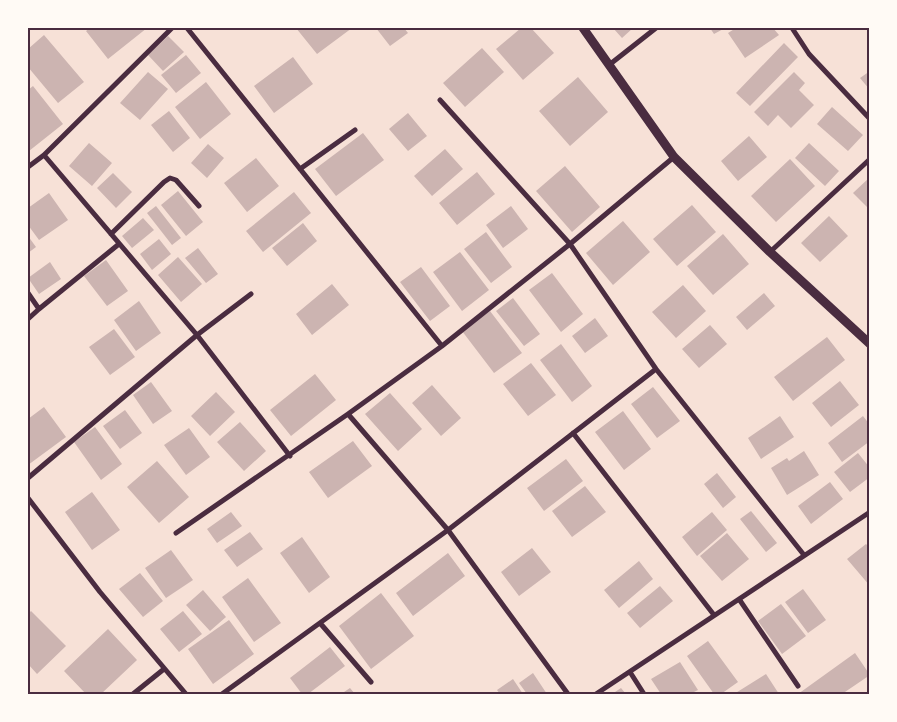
<svg xmlns="http://www.w3.org/2000/svg" width="897" height="722" viewBox="0 0 897 722" font-family="Manrope,sans-serif">
	<style>
		.building { fill: #ccb4b1 }
		.lines { fill: none; stroke-linecap: round; stroke-linejoin: round }
		.minor { stroke: #4a2c40; stroke-width: 5 }
		.tertiary { stroke: #4a2c40; stroke-width: 9 }
		.neatline { fill: none; stroke: #4a2c40; stroke-width: 2 }
	</style>
	<rect width="100%" height="100%" fill="#f7e1d7"/>
	<path class="building" d="M90,28H147L108,59L86,31Z
		M296,28H352L317,54Z
		M376,28H404L408,33L390,46Z
		M521,28H531L554,53L523,80L496,49Z
		M613,28H633L622,38Z
		M710,28H725L714,34Z
		M736,28H773L779,35L745,58L728,33Z
		M44,35L84,82L58,103L28,67V49Z
		M168,36L184,52L163,71L148,55Z
		M784,43L798,57L750,106L736,93Z
		M482,48L504,72L465,107L443,83Z
		M186,55L201,73L176,93L161,75Z
		M293,57L313,84L274,113L254,86Z
		M870,71V90L860,78Z
		M148,72L168,89L140,120L120,103Z
		M794,72L805,83L799,90L814,105L791,128L778,115L768,126L754,112Z
		M578,77L608,112L570,146L539,111Z
		M206,82L231,114L200,139L175,107Z
		M33,86L63,124L29,151L28,90Z
		M832,107L863,135L848,151L817,124Z
		M169,111L190,138L173,152L151,125Z
		M408,113L427,136L408,151L389,129Z
		M363,133L384,160L336,196L315,169Z
		M749,136L767,157L738,181L721,161Z
		M89,143L112,163L92,186L69,166Z
		M809,143L839,171L825,186L795,158Z
		M208,144L224,158L207,178L191,163Z
		M445,149L463,169L432,196L414,176Z
		M256,158L279,186L247,212L224,183Z
		M790,159L815,186L776,222L751,196Z
		M565,166L600,207L572,232L536,191Z
		M477,172L495,194L457,225L439,203Z
		M113,173L132,192L116,208L97,188Z
		M870,177V210L853,193Z
		M178,191L203,222L186,236L161,205Z
		M294,192L311,213L263,252L246,231Z
		M49,193L68,220L39,240L28,225V208Z
		M692,205L716,232L677,266L653,239Z
		M156,206L181,238L172,245L147,213Z
		M511,206L528,229L503,248L486,225Z
		M829,216L848,236L820,262L801,243Z
		M143,218L154,230L132,248L122,236Z
		M623,221L650,252L613,285L586,253Z
		M303,223L317,241L287,266L272,248Z
		M486,232L512,267L491,283L464,249Z
		M723,234L749,264L713,295L687,266Z
		M28,236L36,247L28,253Z
		M159,239L171,254L152,270L140,254Z
		M198,248L218,274L206,283L185,258Z
		M460,252L489,290L462,311L433,272Z
		M178,257L202,284L181,302L158,275Z
		M106,260L128,291L107,306L84,276Z
		M50,262L61,279L39,294L28,278Z
		M421,267L450,306L430,321L400,282Z
		M552,273L583,314L561,332L529,290Z
		M332,284L349,305L312,335L296,314Z
		M683,285L706,311L676,338L652,312Z
		M764,293L775,306L747,330L736,317Z
		M513,298L540,334L524,346L496,311Z
		M139,301L161,333L136,351L114,320Z
		M490,311L522,353L494,373L462,331Z
		M595,318L608,336L585,353L572,336Z
		M710,325L727,344L699,368L682,349Z
		M114,329L135,357L110,375L89,347Z
		M827,337L845,360L793,401L774,377Z
		M561,344L592,386L572,402L540,360Z
		M531,363L556,395L528,416L503,384Z
		M315,374L336,400L291,436L270,410Z
		M840,381L859,405L831,427L812,403Z
		M151,382L172,411L153,424L133,395Z
		M432,385L461,418L441,436L412,403Z
		M653,387L680,421L657,438L631,404Z
		M216,392L235,412L210,436L191,416Z
		M390,393L422,429L398,451L365,414Z
		M44,407L66,437L28,465V419Z
		M125,410L142,433L120,449L103,426Z
		M623,411L651,449L624,470L595,432Z
		M780,416L794,437L761,459L748,438Z
		M863,416L870,425V441L842,462L828,443Z
		M240,422L266,451L244,471L217,442Z
		M95,427L122,464L101,480L74,442Z
		M189,428L210,457L186,475L164,445Z
		M353,441L372,466L328,498L309,472Z
		M804,451L819,475L787,495L771,468L787,458L789,461Z
		M858,453L870,468V477L850,492L834,472Z
		M566,459L583,481L544,511L527,488Z
		M157,461L189,497L159,523L127,487Z
		M717,473L736,497L723,508L704,484Z
		M830,482L843,499L811,524L798,506Z
		M585,486L606,512L572,537L552,511Z
		M92,492L120,530L92,550L65,512Z
		M751,511L777,543L766,552L740,519Z
		M231,512L242,526L217,543L207,529Z
		M712,512L727,530L697,556L682,537Z
		M250,532L263,549L237,567L224,550Z
		M727,533L749,559L722,581L700,556Z
		M302,537L330,577L309,593L280,553Z
		M866,544L870,548V586L847,559Z
		M532,548L551,572L519,596L501,572Z
		M171,550L193,580L166,598L145,568Z
		M448,553L465,576L413,616L396,593Z
		M639,561L653,579L619,608L604,590Z
		M140,573L163,601L143,617L119,589Z
		M248,578L281,623L254,642L222,597Z
		M660,586L673,601L640,628L627,613Z
		M803,589L826,620L808,633L785,602Z
		M203,590L226,617L210,631L186,605Z
		M381,593L414,636L371,669L339,626Z
		M781,604L806,636L782,654L758,621Z
		M31,611L66,646L37,674L28,664V614Z
		M183,611L202,634L179,652L160,629Z
		M229,620L254,654L213,684L188,649Z
		M108,629L137,660L101,694H86L64,671Z
		M708,641L738,682L721,694H714L687,656Z
		M330,647L345,666L308,694H302L290,678Z
		M855,653L870,675L842,694H798Z
		M680,662L698,690L690,694H661L651,679Z
		M533,673L547,694H527L519,683Z
		M766,674L779,694H734Z
		M513,679L523,694H500L497,690Z
		M350,688L355,694H341Z
		M621,688L626,694H612Z"/>
	<g class="lines">
		<path class="minor" d="M187,28L442,346
			M792,28L809,54L870,119
			M609,65L656,28
			M440,100L570,244L656,369L804,555
			M44,155L197,335L290,456
			M28,167L44,155L172,28
			M300,169L355,130
			M111,234L164,182L170,178L176,180L199,206
			M770,252L870,159
			M28,293L39,309L28,319
			M39,309L119,244
			M348,414L442,346L570,244L674,157
			M573,433L714,615
			M28,478L197,335L251,294
			M28,498L100,592L186,694
			M176,533L348,414L448,530L568,694
			M739,599L798,686
			M320,623L371,682
			M630,672L644,694
			M133,694L164,669
			M222,694L448,530L656,369
			M596,694L870,512"/>
		<path class="tertiary" d="M583,28L674,157L770,252L870,344"/>
	</g>
	<rect width="897" height="722" fill="none" stroke="#fffaf5" stroke-width="58"/>
	<rect x="29" y="29" width="839" height="664" class="neatline"/>
</svg>
